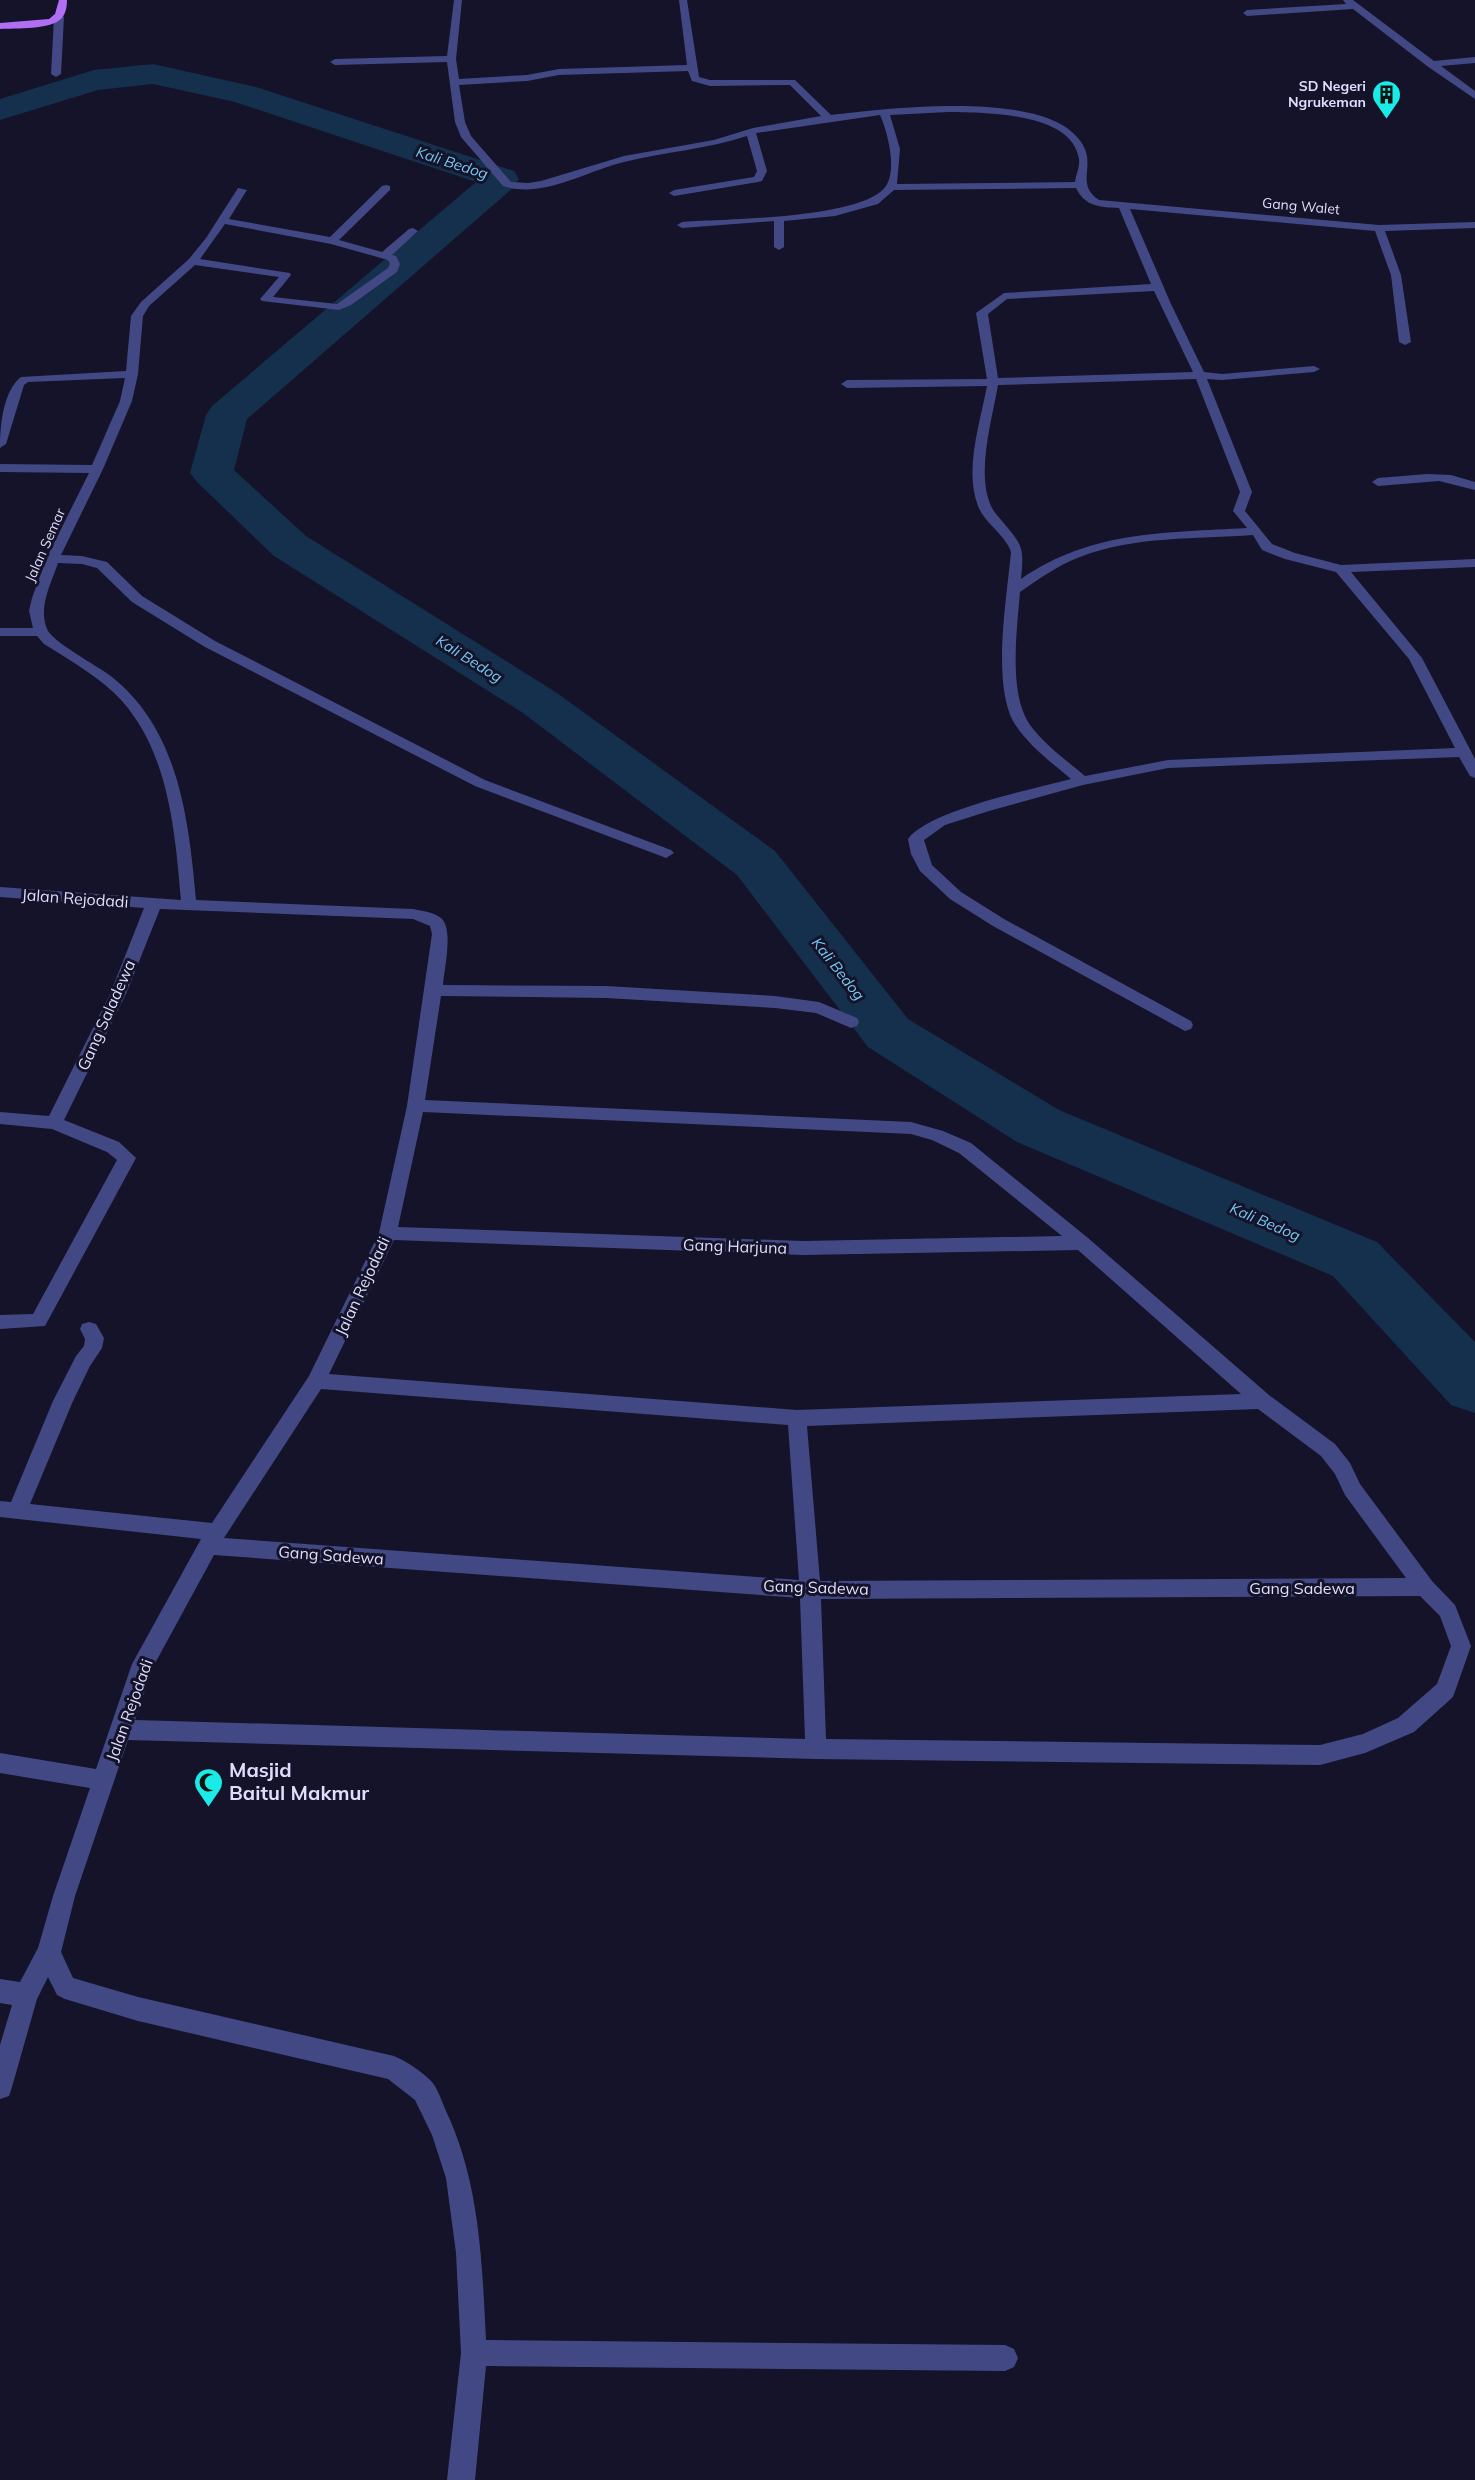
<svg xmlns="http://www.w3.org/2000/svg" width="1475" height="2480" viewBox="0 0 1475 2480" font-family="Mulish,sans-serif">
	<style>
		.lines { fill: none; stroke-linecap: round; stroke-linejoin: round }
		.river { fill: #14304c; fill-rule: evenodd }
		.minor { fill: #424884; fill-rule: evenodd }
		.major { fill: #b06ef3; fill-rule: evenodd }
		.labels { text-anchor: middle; stroke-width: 6; stroke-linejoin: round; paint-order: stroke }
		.far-poi-label { font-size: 14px; font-weight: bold; fill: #dedefc; stroke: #141329; text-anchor: end }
		.far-street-label { font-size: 14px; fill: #dedefc; stroke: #141329 }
		.far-water-label { font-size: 15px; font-style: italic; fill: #75c9f3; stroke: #141329 }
		.street-label { font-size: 16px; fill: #dedefc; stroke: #141329 }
		.near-poi-label { font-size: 20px; font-weight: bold; fill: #dedefc; stroke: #141329; text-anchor: start }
	</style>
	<rect width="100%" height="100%" fill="#141329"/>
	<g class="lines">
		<path class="river" d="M153,64L256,87L514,171L519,179L514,187L247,419L234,470L306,536L557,693L775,851L908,1019L1059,1110L1377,1242L1475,1342V1413L1451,1405L1333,1276L1017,1142L868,1047L737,875L523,713L274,556L197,482L190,473L206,415L212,406L476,182L235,102L153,84L98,90L0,120V99L94,70Z"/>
		<path class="minor" d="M454,0H462L456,59L459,79L527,75L559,69L687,65L679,0H687L699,77L710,80H795L831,115C887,108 1031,92 1073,133C1104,161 1071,181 1099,200L1379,225L1475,222V228L1385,231L1401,275L1411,342L1405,345L1399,342L1391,275L1375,231L1130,209L1171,304L1204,372L1222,374L1314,366L1320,369L1314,372L1222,380L1207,379L1252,492L1245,511L1272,544L1295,553L1341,565L1475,559V567L1351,572L1422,658L1475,759V778L1470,776L1459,757L1168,768L1083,785L989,811L945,825L924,840L932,865L961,892L1004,919L1191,1021L1193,1025L1191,1029L1185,1031L993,926L950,899L920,871L911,854L908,839C929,810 1034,789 1071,779C1051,762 1027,745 1013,721C992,681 1007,597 1011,552C1005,534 985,524 978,506C964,470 980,423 987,386L847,388L841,384L847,380L987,379L976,313L1004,293L1151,284L1119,208C1101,207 1085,207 1076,188L894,190L878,204L835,216L784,221V247L779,250L774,247V221L682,228L677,225L682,222C723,219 864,219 886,186C897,169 888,133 880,115L756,133L767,171L762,181L758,182L674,196L669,193L674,190L754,177L757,171L747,136C707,149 665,152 624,162C586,171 543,199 503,186L461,137L455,122L447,62L335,65L330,62L335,59L447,56ZM688,71L692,81L710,86L790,85L821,116L753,128L714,140L624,156L541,181L528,183L511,182L471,136L465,122L459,85L527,81L559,75ZM948,112C983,113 1072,111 1079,159C1080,167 1076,174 1075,182L897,184L900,149L890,115ZM1154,291L1193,372L998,378L988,314L1007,299ZM1196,379L1240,492L1233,511L1247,528C1165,533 1092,530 1021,579C1024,547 1023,546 1002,521C998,516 993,511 991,506C976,473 992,420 998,385ZM1253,535L1262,550L1285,559L1336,572L1409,659L1455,748L1168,760L1085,776C1066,760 1045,745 1030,725C1008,694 1017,629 1020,592C1039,579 1058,565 1080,557C1133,536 1197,539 1253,535Z
			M1343,0H1353L1434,61L1475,57V63L1441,66L1475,91V99L1427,66L1353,9L1247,16L1243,13L1247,10L1346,4Z
			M59,14L64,17L61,74L56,77L51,74L54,17Z
			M386,185L390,186V190L339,240L382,252L409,229L413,228L418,231L392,255L396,256L400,264L397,272L351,305L339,310L262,301L260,299L279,277L195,265L149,306L143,316L138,374L132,401L103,469L61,555L82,556L107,562L142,596L215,641L485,780L671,850L674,853L666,858L661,856L475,786L205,647L132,602L97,568L82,564L58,563C51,584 38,607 47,629C52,642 98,666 112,677C179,730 189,821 196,900L413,909C423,911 433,912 441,918C454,929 444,969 443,985L606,986L775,996L819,1002L857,1018L859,1022L857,1026L851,1028L816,1013L775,1008L606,998L441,996L425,1100L911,1122L943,1131L971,1143L1088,1238L1269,1395L1335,1444L1350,1463L1360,1484L1432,1581L1455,1605L1471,1646L1453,1697L1414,1732L1365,1753L1320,1765L816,1759L128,1740L75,1896L61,1952L73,1978L138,1997L394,2056C406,2061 423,2072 432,2082C438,2089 442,2102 446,2111C480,2183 482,2262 486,2340L1005,2345L1014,2349L1018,2358L1014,2367L1005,2371L486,2366L475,2480H447L461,2353L456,2253L446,2178L432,2135L415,2100L388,2079L138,2021L65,1999L57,1995L48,1977L37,1999L12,2087L9,2096L0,2099V2045L12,2005L0,2003V1979L20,1982L38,1948L53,1896L90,1788L0,1773V1753L96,1769L132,1664L201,1539L0,1517V1501L11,1502L53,1401L76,1356L84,1346L85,1339L80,1329L82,1324L89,1322L96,1324L104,1338L102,1348L90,1366L73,1401L30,1504L212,1523L309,1376L379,1233L407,1106L432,934L430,926L413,919L160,909L126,994L64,1120L119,1142L136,1158L45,1326L0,1329V1315L33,1314L117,1160L107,1152L52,1129L0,1124V1112L49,1116L110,994L144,908L0,897V887L181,900C175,832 169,754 122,701C100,677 71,661 44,644L37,636H0V628H33L29,611L32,598L46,559L89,473L0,472V464L92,465L120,401L125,378L28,382L24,385L6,444L0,448C0,426 3,391 21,377L126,371L131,316L141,302L189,259L206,238L238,188L247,190L229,219L330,237L382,186ZM225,224L331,244L388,260L390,264L388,268L337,304L273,297L291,275L290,273L200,259ZM423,1112L911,1134L932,1140L959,1153L1062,1236L803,1241L398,1227ZM394,1240L803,1255L1078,1250L1241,1394L797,1410L329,1374ZM321,1389L788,1425L799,1580L224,1538ZM1258,1409L1321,1456L1335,1474L1345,1495L1406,1578L820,1581L807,1426ZM214,1555L800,1598L805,1739L135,1720L153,1667ZM1420,1596L1440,1616L1451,1646L1437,1684L1398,1718L1363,1734L1320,1745L826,1739L821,1599Z
			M1427,474L1451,475L1475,482V490L1439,481L1378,486L1372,482L1378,478Z"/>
		<path class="major" d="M59,0H67C67,6 66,13 62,18C51,30 15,28 0,29V23L49,19L55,14Z"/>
	</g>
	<defs>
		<symbol id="building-pin" viewBox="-11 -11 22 30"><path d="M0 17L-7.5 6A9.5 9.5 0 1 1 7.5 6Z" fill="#1bebe6" stroke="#141329"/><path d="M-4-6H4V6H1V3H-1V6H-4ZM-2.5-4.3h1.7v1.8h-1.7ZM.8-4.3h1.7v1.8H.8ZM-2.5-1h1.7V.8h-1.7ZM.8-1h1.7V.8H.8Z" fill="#111"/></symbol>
		<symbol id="mosque-pin" viewBox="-11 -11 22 30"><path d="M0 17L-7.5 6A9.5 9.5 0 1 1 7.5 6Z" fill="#1bebe6" stroke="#141329"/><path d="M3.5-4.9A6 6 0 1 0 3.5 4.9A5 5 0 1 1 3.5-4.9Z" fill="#111"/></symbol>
	</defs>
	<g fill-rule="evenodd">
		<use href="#building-pin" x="1370" y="78" width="33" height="45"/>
		<use href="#mosque-pin" x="192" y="1766" width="33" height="45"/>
	</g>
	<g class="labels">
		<g class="far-poi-label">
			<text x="1366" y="91">SD Negeri<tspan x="1366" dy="16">Ngrukeman</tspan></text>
		</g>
		<g class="far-street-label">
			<text transform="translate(1301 206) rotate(5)" y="5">Gang Walet</text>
			<text transform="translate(45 545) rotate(-66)" y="5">Jalan Semar</text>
		</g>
		<g class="far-water-label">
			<text transform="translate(452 163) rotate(18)" y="5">Kali Bedog</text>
			<text transform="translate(469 659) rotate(32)" y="5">Kali Bedog</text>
			<text transform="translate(838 969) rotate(52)" y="5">Kali Bedog</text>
			<text transform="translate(1265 1222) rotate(23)" y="5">Kali Bedog</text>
		</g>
		<g class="street-label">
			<text transform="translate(75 898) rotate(4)" y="6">Jalan Rejodadi</text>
			<text transform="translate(106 1015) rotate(-66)" y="6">Gang Saladewa</text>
			<text transform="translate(735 1246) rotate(2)" y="6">Gang Harjuna</text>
			<text transform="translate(362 1286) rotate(-65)" y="6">Jalan Rejodadi</text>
			<text transform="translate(331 1555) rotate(4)" y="6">Gang Sadewa</text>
			<text transform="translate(816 1587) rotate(2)" y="6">Gang Sadewa</text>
			<text x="1302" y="1594">Gang Sadewa</text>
			<text transform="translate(129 1710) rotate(-70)" y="6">Jalan Rejodadi</text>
		</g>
		<g class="near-poi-label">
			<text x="229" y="1777">Masjid<tspan x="229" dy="23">Baitul Makmur</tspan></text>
		</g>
	</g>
</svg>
